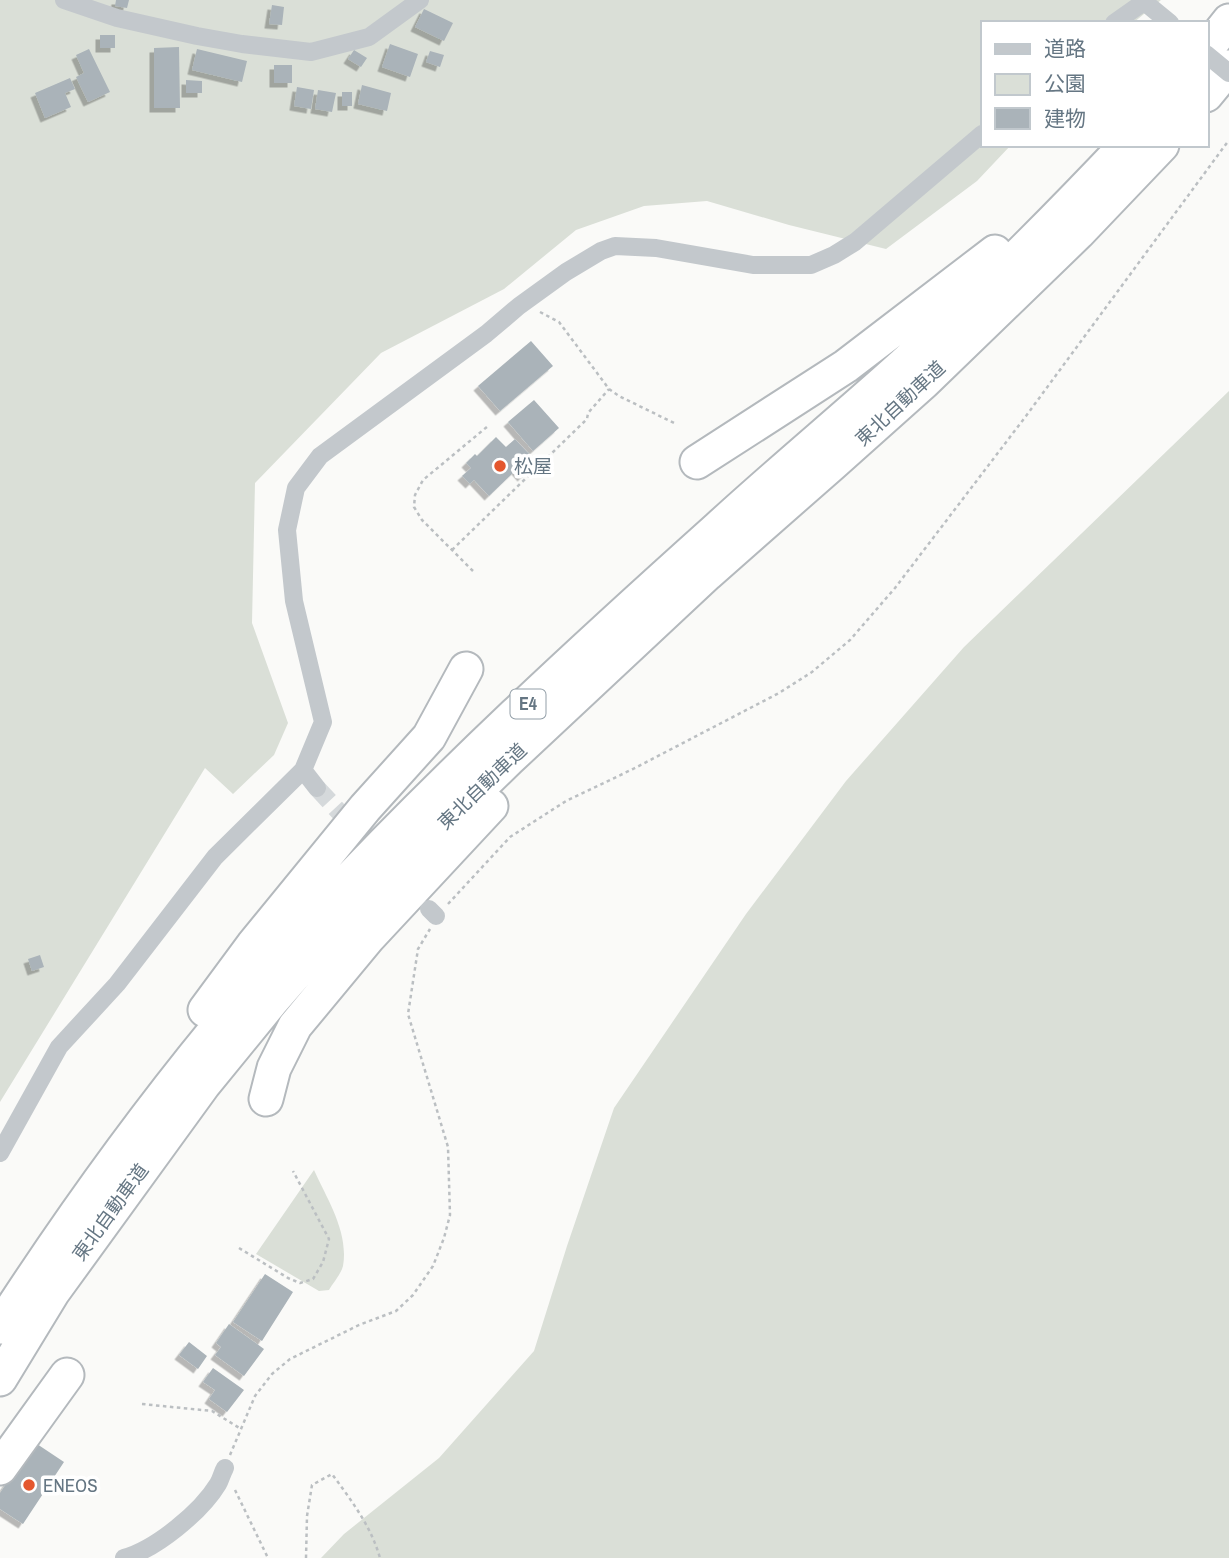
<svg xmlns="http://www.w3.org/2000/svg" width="1229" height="1558" viewBox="0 0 1229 1558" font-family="'Archivo Narrow','Noto Sans JP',sans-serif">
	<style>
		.green { fill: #dadfd7 }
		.building { fill: #aab3b9; filter: url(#shadow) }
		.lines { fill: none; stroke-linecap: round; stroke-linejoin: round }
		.street-tunnel { stroke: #d5d9db; stroke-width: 18; stroke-dasharray: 18 9; stroke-linecap: butt }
		.highway-casing { stroke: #b4b9bd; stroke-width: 37 }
		.path { stroke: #bbbfc2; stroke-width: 2.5; stroke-dasharray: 3.5 3.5; stroke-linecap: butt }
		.street { stroke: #c3c8cc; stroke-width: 18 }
		.highway { stroke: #fff; stroke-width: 33 }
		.street-bridge { stroke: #c3c8cc; stroke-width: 18 }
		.poi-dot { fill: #e4572e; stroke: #fff; stroke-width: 2.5 }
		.labels { text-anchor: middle; stroke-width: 7; stroke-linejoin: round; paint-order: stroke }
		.shield { fill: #fff; stroke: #939fa8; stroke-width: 2 }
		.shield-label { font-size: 18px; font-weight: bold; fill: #657683 }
		.street-label { font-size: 19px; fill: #657683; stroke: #fff }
		.poi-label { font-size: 19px; fill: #657683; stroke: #fff; text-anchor: start }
	</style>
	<defs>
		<filter id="shadow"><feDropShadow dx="-4.5" dy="4.5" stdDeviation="0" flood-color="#0004"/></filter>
	</defs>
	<rect width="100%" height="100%" fill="#fafaf8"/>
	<path class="green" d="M0,0H1161L1133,23H982V145H1011L977,181L886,249L789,225L707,201L644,206L576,230L504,289L381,353L255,483L252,623L288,723L274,755L233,794L205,768L0,1102Z
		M1229,391V1558H321L344,1534L439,1458L534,1351L567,1246L614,1108L746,914L846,781L964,647Z
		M314,1170C327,1199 349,1232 343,1266C341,1274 333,1283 329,1290L319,1291L256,1254Z"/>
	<path class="building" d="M116,0H129L127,8L115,6Z
		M272,5L284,7L282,25L269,24Z
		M424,9L453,23L444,41L415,27Z
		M100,35H115V48H100Z
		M390,44L418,54L410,77L382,67Z
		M179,47L180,108H154V48Z
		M89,49L110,92L88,102L76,77L84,73L76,55Z
		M197,49L247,61L242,82L192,70Z
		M354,50L367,58L361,67L348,59Z
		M430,51L444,55L440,67L426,62Z
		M274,65H292V83H274Z
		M70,78L75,89L65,93L71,107L45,118L35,93Z
		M186,80L202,81V93H186Z
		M362,85L391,93L387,111L358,104Z
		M297,87L314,90L311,109L294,106Z
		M318,90L336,93L332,112L315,109Z
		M342,92H352V106H342Z
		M531,341L553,366L500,411L478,386Z
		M534,400L559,428L533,451L508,422Z
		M496,437L506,447L515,439L530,455L524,461L531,468L522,477L516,470L489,496L474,480L470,484L462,476L471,468L466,463L475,454L477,456Z
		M40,955L44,967L32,971L28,959Z
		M265,1274L293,1292L262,1341L233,1322Z
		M229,1324L264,1349L244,1376L215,1355L221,1347L216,1343Z
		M189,1342L207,1356L198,1369L179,1355Z
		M213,1368L244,1390L227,1412L209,1399L215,1390L203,1382Z
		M34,1442L64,1462L23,1524L0,1509V1493Z"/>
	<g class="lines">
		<path class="street-tunnel" d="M317,788L355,829"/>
		<defs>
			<path id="highway" d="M1206,50L1229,21
				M1206,95L1229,67
				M697,462L846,366L995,252
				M205,1010L253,945L365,808L429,737L466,669
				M266,1099L274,1068L295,1026L368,938L491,806
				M0,1327C95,1180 201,1038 320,910C445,776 582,650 718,528C779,472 842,420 903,365C981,295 1054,221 1126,145
				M0,1379L53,1292L204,1084L271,1002L337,926L509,759L707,574L832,464L924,382L1078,233L1162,145
				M0,1468L67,1375"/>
		</defs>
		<use href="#highway" class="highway-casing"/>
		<path class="path" d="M540,312L559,322L609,389L619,396L676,424
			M452,550L587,419L588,413L609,389
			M473,571L422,520L414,507L415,495L423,480L488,426
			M448,904L510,837L566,801L633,769L779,693L812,672L850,640L895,588L1026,416L1229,140
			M239,1248L288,1278L300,1283L313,1279L323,1262L329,1239L293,1171
			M142,1404L212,1411L241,1429
			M230,1455L255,1396L272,1374L290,1359L359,1325L396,1311L413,1295L433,1266L444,1238L450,1215L448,1147L408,1014L418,949L430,929
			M235,1490L268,1558
			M306,1558L307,1516L312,1485L332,1474C351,1500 371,1526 380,1558"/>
		<path class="street" d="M64,0L117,18L197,36L242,44L311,52L369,37L420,0
			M1142,0L1170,23
			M1114,23L1144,2
			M303,770L317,788
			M429,909L436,916
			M0,1153L59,1047L117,984L215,857L303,770L323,722L294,601L287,530L296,488L320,456L486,334L519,306L566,272L601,251L615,246L656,248L753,265H811L834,255L855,242L982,134
			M124,1558C156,1549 201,1512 218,1484C221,1479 222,1473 225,1468"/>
		<use href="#highway" class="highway"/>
		<path class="street-bridge" d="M1206,54L1229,73"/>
	</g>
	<g class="poi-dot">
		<circle cx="500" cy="466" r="7"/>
		<circle cx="29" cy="1485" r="7"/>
	</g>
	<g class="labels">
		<rect class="shield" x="510.5" y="689.5" width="35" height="29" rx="5"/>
		<g class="shield-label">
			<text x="528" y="710">E4</text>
		</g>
		<g class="street-label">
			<text transform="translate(900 403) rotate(-43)" y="7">東北自動車道</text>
			<text transform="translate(482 786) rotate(-44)" y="7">東北自動車道</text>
			<text transform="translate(110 1212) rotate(-54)" y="7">東北自動車道</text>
		</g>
		<g class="poi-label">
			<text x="514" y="473">松屋</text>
			<text x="43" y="1492">ENEOS</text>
		</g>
	</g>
	<rect x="981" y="21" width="228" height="126" fill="#ffffff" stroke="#c1c8cd" stroke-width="2"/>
	<rect x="995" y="44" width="35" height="10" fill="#c3c8cc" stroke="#c1c8cd" stroke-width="2"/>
	<text x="1044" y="56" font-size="21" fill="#657683">道路</text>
	<rect x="995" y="74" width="35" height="21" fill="#dadfd7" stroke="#c1c8cd" stroke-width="2"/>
	<text x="1044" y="91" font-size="21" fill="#657683">公園</text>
	<rect x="995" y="108" width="35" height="21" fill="#aab3b9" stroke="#c1c8cd" stroke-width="2"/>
	<text x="1044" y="126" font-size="21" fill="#657683">建物</text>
</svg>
